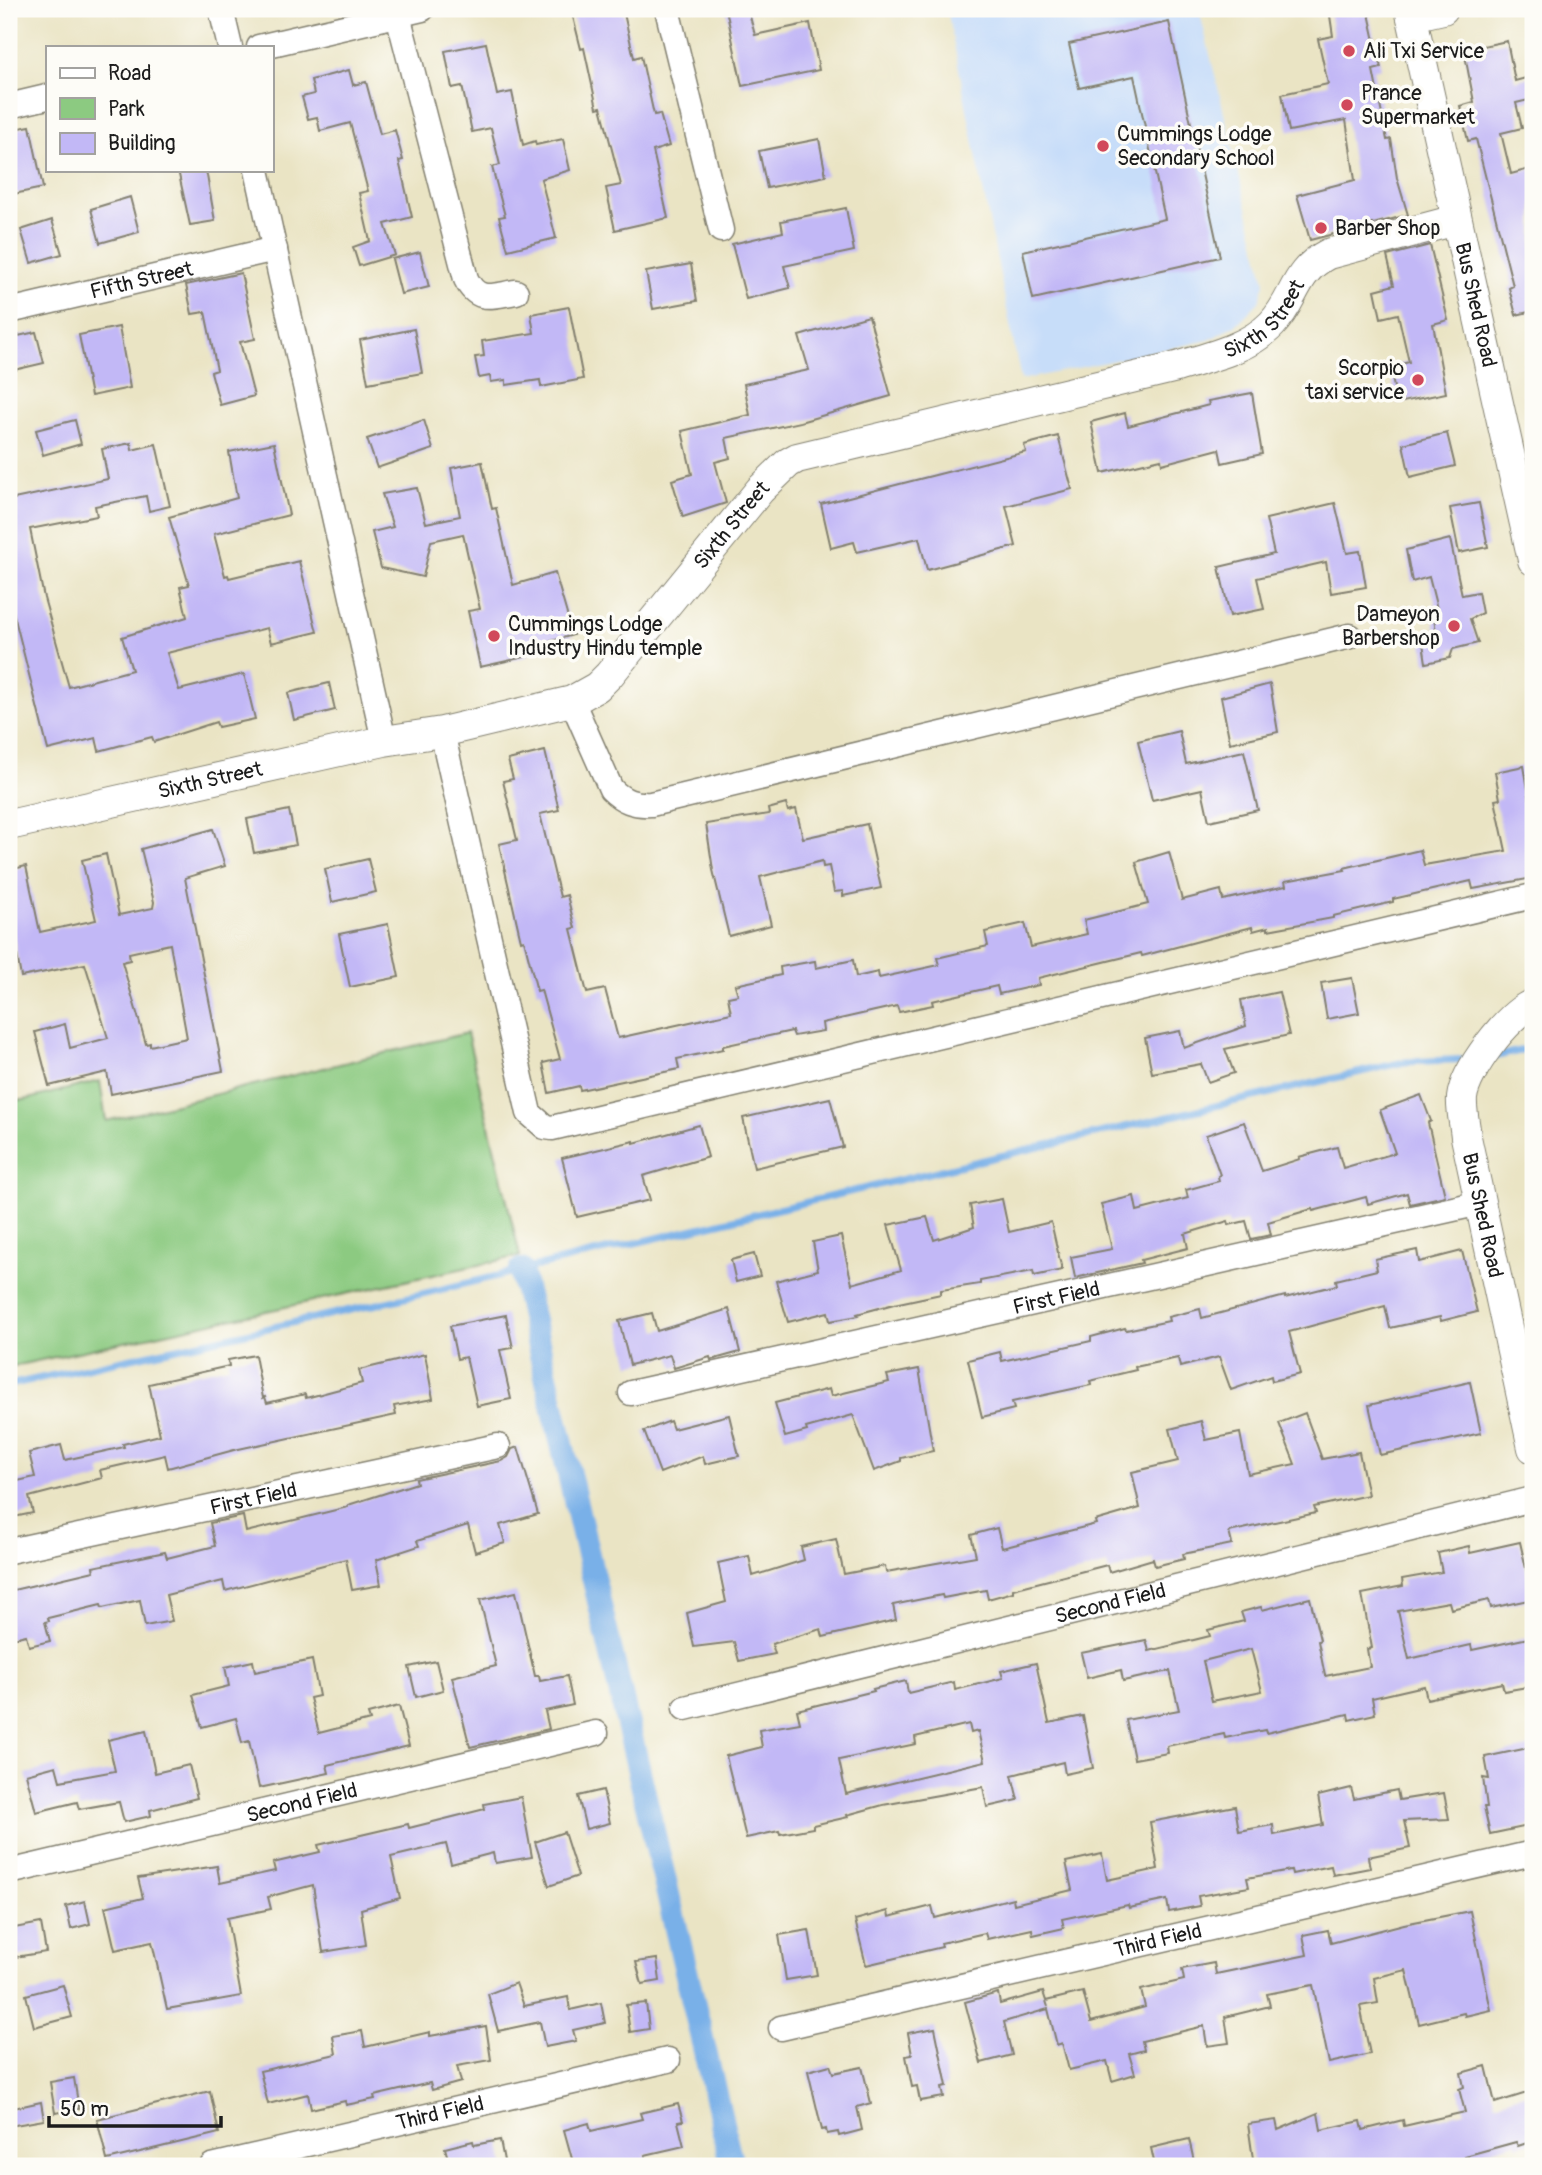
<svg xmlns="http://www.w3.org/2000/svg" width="1542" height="2175" viewBox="0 0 1542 2175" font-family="Pangolin,sans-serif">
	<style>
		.built { fill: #c7ddf9 }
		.green { fill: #8cca81; stroke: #54734e; stroke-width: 2 }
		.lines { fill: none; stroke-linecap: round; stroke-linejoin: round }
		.stream { stroke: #79b0e8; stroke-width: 7 }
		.canal { stroke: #79b0e8; stroke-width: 24 }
		.building { fill: #c2b8f6; fill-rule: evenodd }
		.minor-casing { stroke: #838070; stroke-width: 27 }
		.tertiary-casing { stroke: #838070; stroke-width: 32 }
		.minor { stroke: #fff; stroke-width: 24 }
		.tertiary { stroke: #fff; stroke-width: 30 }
		.poi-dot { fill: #d1495b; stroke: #fdfcf7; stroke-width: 2.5 }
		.labels { text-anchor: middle; stroke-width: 7; stroke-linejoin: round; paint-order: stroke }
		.poi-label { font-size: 21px; fill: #1c1c1c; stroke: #fdfcf7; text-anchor: start }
		.street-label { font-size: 21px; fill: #1c1c1c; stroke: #fdfcf7 }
	</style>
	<rect width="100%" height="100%" fill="#fdfcf7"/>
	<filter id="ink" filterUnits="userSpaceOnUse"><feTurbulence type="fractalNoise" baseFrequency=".0143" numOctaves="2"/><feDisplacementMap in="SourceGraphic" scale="14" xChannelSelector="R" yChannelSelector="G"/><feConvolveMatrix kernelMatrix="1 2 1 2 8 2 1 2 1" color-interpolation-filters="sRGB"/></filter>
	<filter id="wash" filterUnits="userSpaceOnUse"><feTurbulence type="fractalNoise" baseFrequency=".00686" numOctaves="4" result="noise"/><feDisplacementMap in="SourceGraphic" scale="28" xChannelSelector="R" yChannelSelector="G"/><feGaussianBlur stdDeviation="1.57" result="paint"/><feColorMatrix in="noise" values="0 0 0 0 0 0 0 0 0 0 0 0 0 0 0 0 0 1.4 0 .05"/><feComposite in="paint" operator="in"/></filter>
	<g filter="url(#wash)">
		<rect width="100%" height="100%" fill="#eae4c4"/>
		<path class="built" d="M947,9H1199L1265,283L1259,302L1237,324L1209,340L1021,380Z"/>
		<path class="green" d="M467,1033L520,1256L9,1367V1100H24L100,1081L106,1121Z"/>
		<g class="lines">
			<path class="stream" d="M1493,1057L1533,1048
				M9,1385L405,1298L1000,1156L1404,1062L1471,1059"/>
			<path class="canal" d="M521,1270L732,2166"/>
		</g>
		<g id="blocks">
			<path class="building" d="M571,9H623L634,58L641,56L654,115L660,114L669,146L653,151L668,218L615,230L606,188L621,185L601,107L597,108L584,48L581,49Z
				M726,9H748L755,35L810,23L819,70L742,86Z
				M1329,9H1368L1381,68L1373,70L1387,140L1391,139L1397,178L1408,215L1310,240L1297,195L1355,180L1346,120L1289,131L1282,94L1328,84L1318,39L1333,36Z
				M1169,22L1220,257L1033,299L1023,251L1165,219L1134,76L1079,88L1069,44Z
				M1507,41L1515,81L1533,76V99L1516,103L1522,128L1501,133L1511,174L1533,168V311L1516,315L1509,288L1513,286L1476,139L1468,141L1460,106L1474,102L1464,50Z
				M486,43L497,95L512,92L523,145L535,141L536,145L563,139L570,170L541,179L556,238L508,250L499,217L505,216L492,167L500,165L491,128L472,132L462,86L452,88L445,51Z
				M349,70L353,85L366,82L380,134L395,130L403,160L399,161L412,217L385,224L395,255L359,266L353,247L370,241L359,193L368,191L350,123L320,131L317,117L308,119L302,97L314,94L311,80Z
				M30,126L43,188L9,195V130Z
				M819,139L826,176L767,188L759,151Z
				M178,170H206L215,221L190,225Z
				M130,197L139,232L100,243L91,209Z
				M846,208L854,251L784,266L790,288L746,299L732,244L783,232L781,221Z
				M52,220L62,254L31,263L21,230Z
				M1430,245L1448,320L1433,324L1446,393L1397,403L1390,367L1409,362L1398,314L1381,318L1375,290L1394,285L1387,256Z
				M420,252L429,287L401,294L392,259Z
				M691,264L697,301L653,309L646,272Z
				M241,273L255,339L240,342L254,396L220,405L211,372L217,370L205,312L192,314L186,285Z
				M569,307L583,379L541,387L540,380L506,385V380L491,382L490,376L479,378L475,357L484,356L482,341L534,333L531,314Z
				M869,316L891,396L800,422L726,438L730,458L715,462L726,503L683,517L672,480L692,474L682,431L750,415L744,384L809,370L799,336Z
				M119,327L130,388L91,396L79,335Z
				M414,329L422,373L368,383L360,340Z
				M36,332L44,363L14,370L9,338Z
				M1252,393L1262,454L1222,463L1219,449L1162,464L1161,459L1102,473L1091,422L1125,413L1128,426L1209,405L1208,401Z
				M75,420L81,444L43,455L36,430Z
				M424,420L433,449L377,468L367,439Z
				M1447,433L1455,466L1410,477L1403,444Z
				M1058,436L1072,489L1006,506L1016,546L927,570L919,538L857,552L854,542L831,548L821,504L1026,452L1024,445Z
				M131,443L132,450L156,444L170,506L149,511L146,496L95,506L97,516L30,529L44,598L69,687L132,670L122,637L187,617L180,587L189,585L169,517L237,498L229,452L274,443L289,515L214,534L225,576L228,575L229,578L299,561L317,632L271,643L267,628L167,653L179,690L244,674L255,719L218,727L216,722L154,742L152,737L99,751L96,738L48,750L9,595V500L108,479L102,449Z
				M482,462L492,509L496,508L513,585L555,573L573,635L527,648L529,656L480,667L468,611L480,609L463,534L431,541L423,577L381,568L372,532L393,527L382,494L417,488L426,523L460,516L451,468Z
				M1335,503L1347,553L1360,551L1366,587L1331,593L1326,562L1257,578L1264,609L1230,616L1219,567L1274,554L1266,519Z
				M1479,503L1488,547L1459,553L1450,508Z
				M1450,539L1462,595L1478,592L1482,613L1470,619L1478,643L1453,649L1450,658L1426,663L1422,636L1436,633L1434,618L1439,617L1429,577L1412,582L1406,550Z
				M329,683L335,710L294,720L288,693Z
				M1270,684L1278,732L1230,743L1221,697Z
				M1179,731L1186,764L1244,751L1258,810L1209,821L1202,789L1152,800L1138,741Z
				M545,751L559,810L540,814L560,897L567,895L575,928L571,929L587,993L605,989L618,1038L731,1013L728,997L738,995L735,985L781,975L780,967L815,961L816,968L853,960L856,977L878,972L879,978L939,965L937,958L988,946L985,932L1025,923L1031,947L1087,934L1084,920L1148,904L1136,862L1169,852L1182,900L1221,890L1223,900L1286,886L1285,881L1345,870L1344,868L1420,850L1424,865L1506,851L1495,800L1500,799L1495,772L1524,766L1533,818V878L1473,889L1471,881L1393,899V902L1333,916V918L1268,930V927L1253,931L1252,927L1142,956L1141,953L1038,978L1039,985L999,994L997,986L932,1001L933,1005L899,1012L897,1006L822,1023L823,1031L794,1036L792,1031L723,1046V1049L677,1059L679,1069L580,1090L579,1086L549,1093L543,1063L560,1059L541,990L537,991L524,940L521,941L499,844L517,840L503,781L513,779L508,760Z
				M786,804L788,811L796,809L803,838L867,824L881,888L843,896V891L834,892L829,866L823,867L822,861L760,877L771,925L729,936L713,870L706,824L769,814L768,809Z
				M289,810L296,845L254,853L247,819Z
				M213,829L225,866L185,878L223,1071L111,1094L107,1072L49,1086L35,1032L65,1024L70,1048L108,1038L85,964L21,977L9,910V870L26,866L40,932L96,920L82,860L106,854L119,915L153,908L154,902L141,849ZM170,944L187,1038L150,1046V1043L146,1044L122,962L130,960L129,953Z
				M368,859L376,892L332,902L325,869Z
				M388,924L399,977L350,987L339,934Z
				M1352,978L1359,1013L1327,1019L1321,983Z
				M1279,992L1289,1035L1225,1049L1234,1073L1208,1082L1201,1064L1152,1073L1145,1038L1180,1031L1184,1048L1246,1026L1241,1000Z
				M1421,1095L1431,1121L1428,1123L1445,1196L1410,1204L1407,1193L1368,1204L1366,1197L1313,1211L1312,1209L1268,1222L1271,1235L1251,1239L1246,1221L1229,1225L1228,1221L1185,1234L1188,1248L1141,1260L1142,1263L1075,1278L1071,1257L1112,1249L1101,1204L1134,1196L1137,1211L1188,1198L1186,1190L1219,1181L1218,1176L1220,1175L1206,1135L1244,1122L1262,1171L1300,1159L1299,1157L1337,1147L1343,1168L1395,1153L1380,1110Z
				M830,1098L843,1147L754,1168L743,1118Z
				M699,1125L708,1157L643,1176L650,1200L577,1217L562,1158L634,1141V1143Z
				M1002,1199L1009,1232L1051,1222L1062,1270L1034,1276L1033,1271L980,1281V1284L941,1290V1294L894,1304L857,1314L858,1316L830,1321L828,1312L788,1322L776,1281L818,1270L813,1242L841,1236L852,1284L901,1270L888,1225L927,1217L934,1240L974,1227L970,1205Z
				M1417,1250L1419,1262L1462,1251L1477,1312L1441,1321L1440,1317L1390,1328L1385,1306L1289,1332L1300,1374L1272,1381L1271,1376L1231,1390L1219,1357L1180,1367L1178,1358L1135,1367L1136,1370L1090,1381L1091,1385L1012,1402L1014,1409L982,1417L968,1360L1000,1352L1002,1361L1091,1341V1337L1125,1328L1126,1330L1169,1321L1168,1317L1200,1309L1202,1318L1285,1296V1298L1337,1285L1336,1280L1377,1270L1375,1259Z
				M754,1254L760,1276L736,1282L731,1260Z
				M729,1309L740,1352L711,1360L710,1357L674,1368L670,1355L630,1365L619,1321L652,1313L657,1331Z
				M506,1315L513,1348L500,1350L511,1399L477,1406L466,1357L457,1359L450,1326Z
				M425,1354L433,1399L394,1406L396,1415L234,1450L168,1468L165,1455L100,1470L102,1478L29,1497L33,1513L9,1518V1483L35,1477L29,1453L61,1445L65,1460L124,1447L123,1444L160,1435L149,1384L229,1366L228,1360L255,1355L263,1398L265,1397L267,1403L305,1394L306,1398L362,1383L359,1370Z
				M919,1369L933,1451L901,1458V1461L874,1471L853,1415L806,1428L807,1431L785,1437L775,1403L829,1389L831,1396L889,1382L887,1375Z
				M1470,1382L1481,1433L1380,1455L1369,1405Z
				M1305,1413L1322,1459L1359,1452L1368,1495L1314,1507L1316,1513L1229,1532L1232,1544L1183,1554L1184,1559L1155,1566L1153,1559L1109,1572L1107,1565L1013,1589V1592L988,1599L986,1590L943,1598L942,1595L893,1605L896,1620L823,1637L821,1629L772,1644L775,1654L739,1661L734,1642L694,1647L687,1613L726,1602L718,1563L749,1556L753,1576L804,1560L801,1547L836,1539L844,1574L885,1566L886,1572L976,1556L971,1535L997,1528L1002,1548L1096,1524L1095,1521L1140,1508L1132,1472L1178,1461L1170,1429L1201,1421L1206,1440L1240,1433L1248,1474L1295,1464L1279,1423Z
				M729,1415L739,1456L705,1464L703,1456L660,1473L644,1431L670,1421L673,1429Z
				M518,1447L538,1514L500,1525L505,1543L475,1552L468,1525L417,1541L419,1546L376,1560L381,1585L352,1590L346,1559L225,1591L223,1581L166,1595L172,1621L145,1626L140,1600L102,1608L101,1605L48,1618L49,1621L45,1622L50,1641L29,1646L26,1635L9,1639V1591L94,1571L93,1567L132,1559L165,1552L167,1558L215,1546L210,1523L243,1516L246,1532L348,1507V1505L417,1483L416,1479L501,1461L508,1457L512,1449Z
				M1520,1542L1533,1599L1491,1608L1489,1600L1451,1609L1449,1602L1398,1611L1409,1659L1471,1645L1472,1650L1533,1637V1686L1504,1691L1502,1683L1427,1699L1424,1686L1372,1698L1375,1714L1349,1720L1348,1714L1266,1733L1265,1730L1225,1738L1224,1734L1167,1746L1168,1753L1134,1759L1126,1720L1179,1710L1170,1671L1123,1681L1121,1670L1087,1678L1081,1653L1146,1640L1149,1651L1210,1636L1208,1630L1244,1621L1241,1612L1261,1607L1262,1610L1310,1598L1320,1640L1318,1641L1325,1676L1370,1667L1367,1649L1372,1648L1362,1594L1403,1586L1402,1579L1442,1572L1438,1553L1469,1546L1470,1553ZM1251,1649L1262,1691L1212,1701L1203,1661Z
				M516,1592L535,1676H539L540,1681L567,1676L573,1705L545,1711L549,1729L470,1747L452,1677L496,1666L480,1600Z
				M312,1660L319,1696L310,1698L319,1733L370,1720L368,1714L399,1706L409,1746L327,1765L329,1773L259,1788L249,1741L242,1743L236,1718L202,1727L193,1695L229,1686L225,1667L253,1661L255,1672Z
				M436,1661L443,1690L416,1697L409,1667Z
				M1036,1663L1049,1723L1083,1716L1093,1768L1065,1774L1063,1762L1012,1775L1018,1800L987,1807L983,1787L883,1805L847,1815L848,1817L813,1825V1828L780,1834L779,1831L746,1838L726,1756L762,1747L759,1730L800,1723L797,1710L874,1691L873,1689L906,1681L908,1693L954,1682L955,1690L1003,1678L1001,1671ZM969,1724L971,1733L978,1731L985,1761L846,1794L839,1760L916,1744L915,1737Z
				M146,1731L155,1773L189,1765L197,1798L150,1810L151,1816L124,1822L119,1802L79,1809L77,1802L36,1812L26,1774L56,1766L60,1781L115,1771L108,1740Z
				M1533,1747V1825L1490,1834L1484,1807H1487L1483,1778L1489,1779L1485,1757Z
				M1351,1788L1354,1799L1397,1790L1399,1800L1444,1793L1449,1819L1404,1821L1410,1848L1368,1857L1370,1868L1333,1875L1331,1866L1292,1874L1291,1870L1247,1878L1249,1887L1198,1896L1200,1906L1169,1912L1167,1900L1129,1908L1128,1905L1062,1919L1064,1928L1033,1935L1032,1929L987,1939L985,1933L941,1943L942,1947L866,1965L855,1920L888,1911L889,1917L932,1906L935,1918L1013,1898L1014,1904L1072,1890L1066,1862L1102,1854L1107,1880L1158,1869L1150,1822L1235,1806L1239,1831L1273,1825L1274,1835L1323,1825L1318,1796Z
				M603,1790L610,1823L586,1829L578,1796Z
				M521,1797L532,1857L495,1863L493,1853L451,1864L446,1844L391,1857L400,1898L361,1909L366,1945L323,1952L313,1885L268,1897L271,1909L227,1918L241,1996L167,2009L152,1942L115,1950L105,1907L143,1898L138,1878L217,1866L220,1883L275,1871L273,1863L320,1852L318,1845L408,1824L409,1828L485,1809L484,1804Z
				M564,1832L578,1876L549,1886L535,1842Z
				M85,1901L90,1924L71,1929L66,1906Z
				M1470,1911L1491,2010L1465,2016L1464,2013L1419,2024L1406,1970L1374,1978L1378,2003L1360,2006L1370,2054L1329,2063L1313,1985L1267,1994L1270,2006L1225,2017L1229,2043L1207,2046L1204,2026L1142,2041L1144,2050L1129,2054L1135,2074L1112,2081L1107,2061L1069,2070L1062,2043L1057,2045L1048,2009L1004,2022L1012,2055L981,2063L965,2002L998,1993L1000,2004L1043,1992L1048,2007L1046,2001L1083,1992L1091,2022L1145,2007L1141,1990L1184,1980L1182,1969L1214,1963L1216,1974L1307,1955L1303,1935L1328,1930L1331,1943L1404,1924Z
				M41,1923L46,1952L9,1958V1929Z
				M809,1930L817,1975L786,1980L779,1935Z
				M657,1959L660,1981L642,1984L636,1962Z
				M516,1983L524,2006L568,1997L570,2010L601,2003L605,2023L573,2030L576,2041L545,2047L540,2022L498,2031L488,1994Z
				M63,1985L72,2017L34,2027L26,1995Z
				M646,2003L649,2029L630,2032L626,2005Z
				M486,2026L491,2060L457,2066L461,2082L432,2090L430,2083L374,2096L375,2099L346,2105L345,2101L311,2109L308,2094L268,2104L260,2071L336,2054L333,2036L362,2031L365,2047L430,2032V2036Z
				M935,2028L947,2086L942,2087L944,2097L920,2101L917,2086L912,2087L906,2056L912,2055L908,2033Z
				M830,2065L833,2073L862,2067L871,2103L857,2107L862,2130L839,2136L838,2132L827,2134L826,2129L822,2130L808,2071Z
				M1486,2066L1495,2103L1533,2091V2141L1518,2146L1516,2142L1465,2156L1467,2166H1254L1248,2124L1276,2120L1278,2130L1318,2113L1321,2130L1361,2121L1363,2130L1403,2120L1404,2126L1465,2112L1459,2089L1464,2087L1461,2073Z
				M74,2078L79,2109L55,2113L50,2082Z
				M210,2091L219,2133L107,2160L97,2119Z
				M41,2102L44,2120L9,2126V2109Z
				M678,2104L683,2121L678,2122L684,2146L645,2155L647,2162L629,2166H574L564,2130L589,2123L591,2131L642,2119L640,2113Z
				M1189,2139L1195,2166H1155L1151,2148Z
				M500,2140L505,2166H450L445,2148L473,2141L474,2145Z"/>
		</g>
	</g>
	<g filter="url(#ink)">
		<use href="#blocks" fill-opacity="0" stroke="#838070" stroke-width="2"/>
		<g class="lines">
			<defs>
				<g id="minor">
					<path d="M221,9L230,47"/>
					<path d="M667,9L721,230"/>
					<path d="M398,15L466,279C478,304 494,295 516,292"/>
					<path d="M259,47L422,9"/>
					<path d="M9,106L47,97"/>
					<path d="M257,170L384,741"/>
					<path id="s1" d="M9,311L275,249"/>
					<path d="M572,701L611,789C623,801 634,805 651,804L1350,636"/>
					<path d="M442,732L529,1113L545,1127L552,1128L1533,896"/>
					<path id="s2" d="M631,1393L1480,1203"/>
					<path id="s3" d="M9,1551L498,1446"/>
					<path id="s4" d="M685,1708L1533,1499"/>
					<path id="s5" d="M9,1872L596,1733"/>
					<path id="s6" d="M781,2028L1533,1853"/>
					<path id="s7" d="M212,2166L668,2060"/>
				</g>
				<g id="tertiary">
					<path id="s8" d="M1410,9L1533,560"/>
					<path d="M1412,16L1443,9"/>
					<path id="s9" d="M9,825L384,741L442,732L572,701L597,687L609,675L760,490L788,463L797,458L1173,368C1205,358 1248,349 1272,324C1296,299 1293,272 1328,254L1456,220"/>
					<path id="s10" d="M1533,1004C1508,1014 1465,1071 1462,1098C1461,1110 1465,1125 1466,1137L1533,1448"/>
				</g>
			</defs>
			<use href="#minor" class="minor-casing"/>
			<use href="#tertiary" class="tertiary-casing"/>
			<use href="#minor" class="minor"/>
			<use href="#tertiary" class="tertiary"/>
		</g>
	</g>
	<g class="poi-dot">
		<circle cx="1349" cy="51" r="7"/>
		<circle cx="1347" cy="105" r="7"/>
		<circle cx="1103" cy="146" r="7"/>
		<circle cx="1321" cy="228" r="7"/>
		<circle cx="1418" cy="380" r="7"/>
		<circle cx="1454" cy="626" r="7"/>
		<circle cx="494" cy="636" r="7"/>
	</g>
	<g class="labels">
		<g class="poi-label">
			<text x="1363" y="58">Ali Txi Service</text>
			<text x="1361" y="100">Prance<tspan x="1361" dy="24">Supermarket</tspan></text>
			<text x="1117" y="141">Cummings Lodge<tspan x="1117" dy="24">Secondary School</tspan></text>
			<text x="1335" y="235">Barber Shop</text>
			<text x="1404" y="375" text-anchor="end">Scorpio<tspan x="1404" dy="24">taxi service</tspan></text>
			<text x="1440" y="621" text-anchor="end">Dameyon<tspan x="1440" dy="24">Barbershop</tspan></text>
			<text x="508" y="631">Cummings Lodge<tspan x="508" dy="24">Industry Hindu temple</tspan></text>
		</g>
		<g class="street-label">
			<text dy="7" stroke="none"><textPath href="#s1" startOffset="136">Fifth Street</textPath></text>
			<text dy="7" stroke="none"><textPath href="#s8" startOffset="303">Bus Shed Road</textPath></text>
			<text dy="7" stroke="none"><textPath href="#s9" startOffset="1404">Sixth Street</textPath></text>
			<text dy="7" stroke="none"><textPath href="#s9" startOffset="816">Sixth Street</textPath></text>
			<text dy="7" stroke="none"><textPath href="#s9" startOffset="206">Sixth Street</textPath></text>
			<text dy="7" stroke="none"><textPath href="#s10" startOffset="240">Bus Shed Road</textPath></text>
			<text dy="7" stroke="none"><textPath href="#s2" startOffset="436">First Field</textPath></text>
			<text dy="7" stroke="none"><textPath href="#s3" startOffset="250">First Field</textPath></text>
			<text dy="7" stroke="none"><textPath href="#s4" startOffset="438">Second Field</textPath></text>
			<text dy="7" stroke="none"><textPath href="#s5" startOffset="301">Second Field</textPath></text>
			<text dy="7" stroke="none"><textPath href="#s6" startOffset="387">Third Field</textPath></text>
			<text dy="7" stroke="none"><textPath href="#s7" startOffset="234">Third Field</textPath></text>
		</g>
	</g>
	<rect width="1542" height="2175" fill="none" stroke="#fdfcf7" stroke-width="35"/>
	<rect x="46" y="46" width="228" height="126" fill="#fdfcf7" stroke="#a3a29f" stroke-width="2"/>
	<rect x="60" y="68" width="35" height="10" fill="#ffffff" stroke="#a3a29f" stroke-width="2"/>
	<text x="108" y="80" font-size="21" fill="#1c1c1c">Road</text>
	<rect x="60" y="98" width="35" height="21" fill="#8cca81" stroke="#a3a29f" stroke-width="2"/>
	<text x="108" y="116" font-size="21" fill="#1c1c1c">Park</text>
	<rect x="60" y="133" width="35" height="21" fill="#c2b8f6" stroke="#a3a29f" stroke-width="2"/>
	<text x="108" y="150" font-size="21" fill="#1c1c1c">Building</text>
	<path d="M49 2116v10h172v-10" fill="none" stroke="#1c1c1c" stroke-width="3.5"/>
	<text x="60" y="2116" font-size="21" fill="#1c1c1c" stroke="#fdfcf7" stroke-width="5" paint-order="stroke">50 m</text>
</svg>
